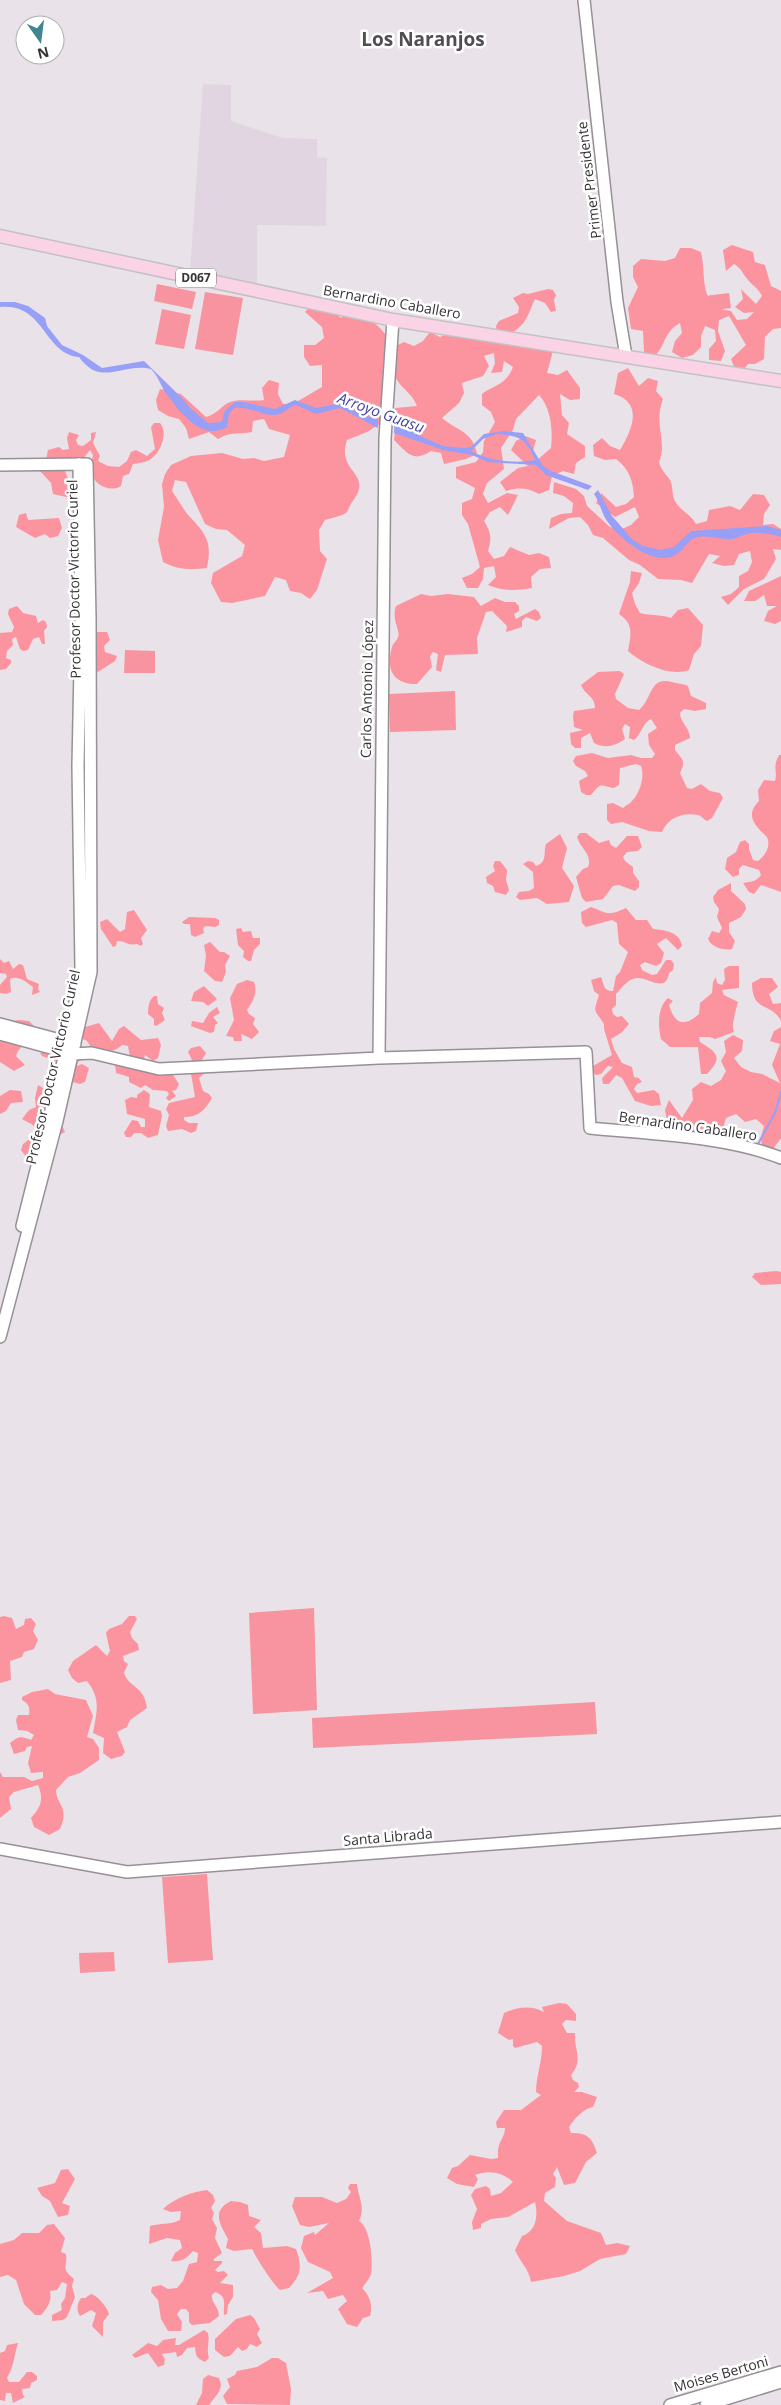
<svg xmlns="http://www.w3.org/2000/svg" width="781" height="2405" viewBox="0 0 781 2405" font-family="'Open Sans',sans-serif">
	<style>
		.built { fill: #e2d5e2 }
		.green { fill: #f7949f }
		.forest { fill: #fc94a0 }
		.water { fill: #989ff6; fill-rule: evenodd }
		.lines { fill: none; stroke-linecap: round; stroke-linejoin: round }
		.stream { stroke: #989ff6; stroke-width: 2 }
		.secondary-casing { stroke: #979097; stroke-width: 14 }
		.primary-casing { stroke: #c3c2c3; stroke-width: 15 }
		.secondary { stroke: #fff; stroke-width: 11 }
		.primary { stroke: #fbd3e6; stroke-width: 12 }
		.labels { text-anchor: middle; stroke-width: 5; stroke-linejoin: round; paint-order: stroke }
		.shield { fill: #fff; stroke: #737173; stroke-width: 1 }
		.shield-label { font-size: 12px; font-weight: bold; fill: #373437 }
		.street-label { font-size: 14px; fill: #373437; stroke: #fff }
		.water-label { font-size: 15px; font-style: italic; fill: #423ea2; stroke: #fff }
		.district-label { font-size: 19px; font-weight: bold; fill: #534d53; stroke: #fff }
	</style>
	<rect width="100%" height="100%" fill="#eae2e9"/>
	<path class="built" d="M203,84L231,85V121L283,138L317,139V157L327,158L326,226L257,225V285L190,271Z"/>
	<path class="green" d="M157,284L196,292L192,309L154,301Z
		M205,292L243,298L233,355L195,349Z
		M729,293L731,308L707,311L705,296Z
		M162,309L191,315L184,349L155,344Z
		M125,650L155,651V673H124Z
		M455,691L456,730L390,732L389,694Z
		M314,1608L317,1710L253,1714L249,1613Z
		M595,1702L597,1734L313,1748L312,1718Z
		M207,1874L213,1960L168,1963L162,1877Z
		M114,1952L115,1971L80,1973L79,1953Z"/>
	<path class="forest" d="M732,245L753,252L755,262L765,265L771,286L781,291V328L773,329L765,337L764,359L755,364H748L742,372L735,369L731,359L746,345L729,316L719,320L718,331L725,351L721,361L709,360V349L716,341L715,330L705,326L701,336V347L693,355L682,358L672,352L675,341L682,333L680,323C662,334 667,344 654,357L644,352L643,331L631,329L628,308L638,287L633,277V266L641,259L665,261L675,258L680,248H691L701,252C707,276 697,307 731,311L737,320L747,319L754,312L744,313L735,307L743,299L741,289L756,304L762,296C758,288 753,286 748,280C742,273 743,270 734,264L726,271L723,250Z
		M548,289L553,290L556,295L554,300L556,311L551,312L545,303L535,299C526,319 527,324 507,336L497,331L496,326L499,321L518,313L519,307L513,298L523,293L528,294Z
		M312,304L333,311L341,318L349,311C367,318 382,324 390,343L386,420L367,432L347,440C336,473 374,472 353,501C350,504 349,509 347,512C343,516 331,518 325,520L319,530L320,551L327,559L317,590L310,599L301,593L290,591L286,580L275,577L265,596L232,603L221,602L211,583L213,573L242,556L245,545L227,530L216,529L205,524L186,482L175,480L172,491C178,499 183,510 191,518C207,535 212,543 207,568C190,570 178,570 163,562L158,540L164,507L162,484L165,474L171,465L191,456L222,453L243,459L254,458L264,461L284,457L290,435L269,429L264,419L253,421L252,432C238,435 231,431 218,439L209,432L189,439L186,428L179,419L168,416L158,410L156,400L160,389L181,394L206,417C217,414 221,406 230,402C239,398 254,402 264,400L262,388L269,380L279,383L278,394L283,404H293L322,387V365L310,366L304,357V345H315L324,338L322,327L305,312Z
		M430,332L440,337L450,332L553,351L547,373L558,375L567,370L580,388V399L570,400L560,394L562,415L569,423L567,434L585,446V457L576,463L574,474L563,471L552,476L549,490L539,494C527,488 519,487 506,491L500,482L518,468L528,466L511,450L516,441L525,436L536,440L533,451L535,462L551,448C553,430 551,408 539,395L516,419L513,430L501,448L504,469L487,483L483,494L488,503L507,493L518,495L508,515L500,507L490,512L484,521C491,532 492,539 488,551L494,559L504,556L510,547L529,555L539,553L549,557L551,568L540,569L531,577L532,588C517,591 502,591 488,585L496,577L494,566L484,568L483,579L478,588H467L462,578L472,574L480,567L468,524L462,515V503L472,499L475,488L456,478V467L476,462L483,452L484,441L495,422L491,412L482,405V394C496,384 505,386 513,367L504,361L502,372L491,373L495,363L494,353L484,356L489,366L483,376L462,383L464,393L459,403L442,418C457,431 473,431 477,454L466,459L444,464L441,453L431,451C413,463 407,453 394,440C396,429 393,419 395,408L417,406C411,392 404,391 397,380C392,372 392,357 394,347L404,342L414,346L423,341Z
		M628,368L639,386L648,378L658,381L656,391L663,399C653,425 668,442 659,462C662,473 669,476 671,482C673,488 672,496 675,501C680,511 690,513 696,524L707,521L709,510L730,506L740,510L753,494L764,495L770,505L764,514L763,525L773,524L781,529V550L773,549L776,559L764,579L744,589L728,605L721,597L731,594L739,587V576L748,571L752,562L750,551L739,554L734,565L724,566L712,563L720,556L709,554L692,583L681,580L658,579L640,565L629,560L603,538L593,535L588,525L580,517L569,518L549,529L551,518L561,514L572,513L573,503L564,496L553,493L554,482L576,489L584,496L587,506L610,527L622,529L631,525L639,517L635,507L615,517L596,503L601,493L616,507L626,504L634,497C633,480 629,469 616,459L605,460L594,456L593,445L602,438L610,446L620,450C632,430 644,403 614,394L618,373Z
		M154,423H160C169,432 160,455 149,460C144,463 138,463 133,464L129,474L123,476L121,486C110,493 94,485 91,472C90,467 92,460 93,455L90,450L83,459H67L62,463L74,494L71,498L53,494L51,483L40,471H28L25,466L46,460L48,450L59,447L63,450L69,449L67,438L69,432L79,435L76,440L78,445L83,446L91,440V433L96,432L93,443L100,456L98,461L108,466L119,467L127,461L131,452L136,450L147,456L155,449L151,427Z
		M26,513L28,520L59,518L62,528L58,536L50,538L45,534L35,538L16,527L19,515Z
		M631,571L642,573L639,583L632,593L635,604L640,613C651,616 660,614 671,618L678,610L688,608L703,625L701,646L694,654L689,670C670,677 643,664 628,651C631,634 634,624 619,614L630,582Z
		M781,576V621L775,624L764,621L768,611L777,606H767L764,595L755,601H744L749,591Z
		M421,594L431,596L448,594L474,597L481,606L495,598L505,602H515L519,606V611L514,614L516,619L535,609L539,612L541,618L537,621L526,617L522,621V627L506,632L507,626L492,611L486,612L477,638L478,654L445,655L441,672L436,670L438,654L433,652L430,656L432,667L417,684C392,684 386,669 392,647C393,643 397,641 398,637C401,630 391,621 396,606Z
		M17,606L23,613L36,616L38,623L43,620L46,622L47,627L44,631L45,644H42L39,637L33,639L28,650L23,651L20,649L16,637L12,639L13,645L7,651L6,658L11,660V663L6,669L0,670V633L12,632L14,627L8,614L9,609Z
		M95,632H107L110,640L104,646L105,652L117,656L115,661L98,672L95,669Z
		M620,671L624,674L615,694L616,699L628,708L639,710C653,698 649,676 672,682C677,684 682,683 688,686L691,696L706,703V709L695,711L684,709L680,713C680,722 690,728 690,738L675,745V750C683,760 686,761 680,773L687,788L692,789L701,784L710,791L720,793L723,798L712,818L707,821C705,820 700,815 698,815C684,812 668,817 662,832L649,831L622,822L611,824L607,820V804L613,803L623,808C626,805 630,804 632,801C640,793 645,776 641,766L636,764L620,768L619,785L614,788C600,786 602,781 591,795H586L581,792L579,781L588,776L585,771L576,766L573,761L576,756L592,753L608,758L631,755L641,758H652L655,754L649,745L648,734L657,728L651,719C642,723 642,734 634,740L629,738L630,727L625,724L622,729L625,739C615,746 606,749 594,743L590,733L581,738V748H575L571,744L570,733L583,730L574,727L573,716L574,711L595,708C595,696 585,695 581,685L598,672Z
		M779,755H781V892L761,885L754,894L749,892L743,883C751,881 755,883 761,875L759,870L743,865L739,869V875L733,877L725,869L727,858L736,852L740,842L745,840L749,844V849L753,860L758,861C766,855 771,846 767,837C754,825 745,815 759,801L758,790L764,780L775,781C778,770 772,768 779,755Z
		M580,833H586L599,843L609,840L611,845L616,848L627,836H638L642,847L638,851L627,852L623,857L625,861L633,867V873L639,881V887L635,891L619,885L613,886L603,899L586,902L582,898L576,877L583,869L588,867C593,855 580,848 577,837Z
		M560,834L567,848L562,868L574,886L569,902L547,904L537,898L520,900L516,897L519,892L529,891L534,888L533,872L523,864L528,861L533,862L536,866C548,862 543,853 546,844Z
		M495,861H500L507,870L506,880L509,890L506,895L495,892L493,886L487,883L486,877L495,871L493,866Z
		M731,883V891L745,904L746,909L741,917L729,923V932L735,941L732,949C724,951 711,947 708,939L712,931L719,933L722,928L717,917L719,909L714,902L713,897L718,890Z
		M591,907C609,914 608,916 626,908L636,920H647L653,929C665,930 680,932 682,946L678,950L666,938L657,944L664,953L661,963L656,966L645,962L640,965L642,970L652,975L657,974L666,960H671L674,964L673,970L669,973C666,994 648,977 637,978C627,979 622,988 616,994V1005L612,1009L613,1014L617,1017L622,1016L629,1024L621,1033L611,1039L614,1049L622,1063L632,1067L634,1077L639,1078L642,1082L637,1084L634,1089L637,1093L654,1090L659,1094L661,1105L651,1106L635,1101L622,1078L616,1075L609,1084H603L602,1078L613,1067L608,1066L601,1074L596,1075L591,1071L593,1066L612,1055L604,1029V1024C594,1008 593,1014 599,995L594,991L591,980L601,977C604,984 603,991 613,991L616,976L620,972L628,952L619,944L617,923L612,920L586,927L582,923L581,912Z
		M134,910L147,930L141,938L143,944L141,946L137,944C129,946 123,940 117,941L116,946L113,947L101,929L100,922L107,919L120,932L125,929L127,912Z
		M189,917L215,918L219,920V925L215,927L206,926L203,928L204,933L195,937L191,935L190,924H184L182,922Z
		M241,928L243,932L251,931L253,938H260V944L254,950L251,961H248L243,957L244,951L238,945L236,929Z
		M210,942L220,952H224L230,956L225,965L226,972L222,982L215,981L204,971L206,956L204,945Z
		M0,959L4,963L9,961L13,969L19,964L23,965L27,979L39,984L38,989L40,992L32,995L33,987C26,982 18,975 10,979L11,992L6,994L0,993V985L7,977L6,974L0,973Z
		M729,966H739V988L722,990L724,995L738,1002C736,1010 731,1025 734,1032L715,1039L710,1037H699L700,1042C718,1053 723,1057 707,1074H701L698,1047H670L661,1039C658,1026 657,1008 668,998L673,1001L669,1005C675,1025 684,1027 699,1014L700,1003L712,993L713,982L716,977L717,983L722,985L725,980L724,969Z
		M761,978H772L778,987L769,994L773,1004L781,1003V1021C772,1002 752,1013 752,983Z
		M247,980L254,982C258,992 253,1002 247,1010L249,1014L255,1018L253,1024L259,1032L252,1039L241,1034L242,1041H234L233,1037L226,1036L234,1020L230,998L237,984Z
		M204,986L217,999L208,1006L203,1002L191,1001L194,992Z
		M154,996H157L158,1004L164,1008L162,1013L165,1020L156,1026L154,1025V1019L148,1014C148,1007 149,1000 154,996Z
		M217,1007L220,1013L213,1017L218,1023L215,1025L214,1032L210,1033L191,1026L192,1021L203,1023L209,1013Z
		M19,1020L29,1021L37,1029L18,1051L16,1056L25,1065L14,1071L0,1062V1023Z
		M84,1023L85,1027L99,1023L112,1041L119,1029L124,1026L141,1040L158,1038L161,1045L158,1058L153,1061L145,1055L144,1059L171,1072L179,1084L176,1090L172,1091L176,1096L169,1101L166,1098L169,1094L167,1091L153,1090L145,1085L141,1088L129,1082V1077L116,1073L115,1063L130,1057L128,1046L122,1045C113,1054 104,1051 92,1049L87,1041L81,1038Z
		M781,1027V1138L773,1149L762,1148L761,1137L764,1126L756,1119L745,1122L736,1114L726,1118L720,1139L669,1133L665,1110L669,1100L682,1118L693,1100L692,1089L701,1082L711,1086L721,1080L726,1071L721,1061L726,1052L724,1041L733,1035L743,1040L742,1051L734,1058L741,1067L751,1072L762,1074L780,1083L772,1065L780,1044L770,1041L774,1031Z
		M70,1046L81,1048L85,1057L78,1062L77,1066L82,1064L89,1068L85,1082L80,1084L69,1081L59,1063L42,1056L40,1053L48,1052L51,1055Z
		M200,1046L206,1053L202,1060L206,1072L199,1078L203,1091L209,1094L212,1098C205,1110 199,1117 184,1117V1120L189,1123H198L196,1131L191,1133L182,1129L168,1131L166,1126L169,1115L166,1109L169,1103L195,1097L190,1068L193,1062L188,1052L191,1048Z
		M38,1085L50,1092L46,1111H41L40,1121H60L65,1132L54,1138L37,1163L29,1161L21,1150L23,1144L35,1135C37,1124 30,1124 22,1119L29,1110L36,1107L35,1098Z
		M10,1090L21,1091L23,1102L11,1103L6,1111L0,1114V1096Z
		M144,1090L150,1094L149,1107L161,1111L162,1116L158,1135L148,1138L141,1133H134L131,1137H126L124,1133L132,1120L138,1121L141,1127H145V1119L127,1114L125,1100L131,1097L137,1098V1095Z
		M777,1271L781,1272V1284L761,1285L752,1277L755,1273Z
		M4,1616L12,1618L16,1629L24,1625L25,1619L31,1618L36,1624L33,1631L38,1640L34,1649L24,1652L22,1657L10,1661L11,1680L0,1683V1617Z
		M129,1616H135L137,1619L130,1632L132,1638L138,1644L139,1650L123,1656L124,1661L128,1664L124,1673C130,1689 144,1685 147,1708L130,1720L127,1727L117,1732L125,1752L122,1756L111,1759L103,1753L104,1738L93,1733C96,1713 102,1700 87,1681L78,1683L72,1678L68,1670L73,1661L96,1645L107,1656L110,1651L106,1633L109,1629L122,1624Z
		M48,1689L55,1694L86,1700L93,1716L87,1737L93,1739L99,1748V1760L80,1773L68,1777L56,1790C56,1805 70,1806 60,1829L49,1835L34,1827L31,1818C41,1807 44,1799 38,1785L14,1792L9,1797L11,1809L0,1818V1772L3,1777H24L32,1781L43,1778V1772L31,1773L28,1763L32,1746L27,1747L25,1751L14,1754L10,1743C19,1736 21,1736 31,1740L34,1735L27,1731L18,1730L16,1720L18,1715H29C30,1707 29,1704 22,1700V1697L32,1692Z
		M559,2003L567,2004L576,2014V2021L566,2020L562,2024L567,2033H575C574,2052 584,2059 571,2075L573,2080L578,2083L579,2087L574,2092H582L597,2097L593,2107C583,2109 575,2118 569,2127L571,2133C588,2133 592,2138 597,2153L586,2162L575,2183L564,2185L557,2167L553,2174L556,2178L555,2187L545,2193L544,2201L567,2221L601,2233L606,2245L617,2243L630,2246L626,2254L600,2259L580,2271L564,2276L531,2282C529,2269 520,2262 515,2250L522,2236C537,2231 538,2215 535,2202L508,2217L491,2219L481,2224V2228L473,2230L472,2222L477,2209L471,2195L475,2189L486,2186L490,2189L491,2196L501,2193L513,2182C502,2172 489,2170 475,2175L478,2179L474,2187L457,2184L447,2178L452,2168L458,2166L470,2155L491,2159L498,2158C497,2140 504,2141 505,2128H497L496,2122L504,2110H521L541,2095L536,2092C536,2077 542,2062 542,2046L537,2042L515,2048L513,2046V2039L509,2040L498,2033L504,2013C517,2007 531,2005 544,2012L542,2007Z
		M68,2169L75,2179L62,2203L70,2206L68,2215L58,2217L50,2201L42,2196L37,2188L55,2183L61,2170Z
		M350,2184H357C358,2197 366,2207 359,2221C371,2228 373,2261 371,2274C370,2278 365,2284 362,2288C370,2296 373,2305 370,2316L363,2318L357,2327L347,2324L338,2309L347,2301L343,2295L328,2299L323,2291L307,2293L333,2278L330,2272L308,2262L301,2248L304,2236L314,2232L315,2235L329,2223L309,2227L300,2225L292,2206L295,2197H322L337,2203L346,2199L351,2192L348,2188Z
		M207,2190L213,2195L215,2201L211,2208L214,2213L212,2219L217,2228L215,2238L222,2253L214,2259V2261H222V2263L215,2270L218,2272L224,2271L228,2275L220,2283L233,2285V2297L228,2305L227,2314L224,2315C223,2305 228,2296 215,2292L212,2295C211,2303 219,2307 219,2316L210,2323L192,2325L189,2322V2313L186,2309H181L177,2314L182,2322L181,2331H168L161,2319L158,2300L151,2292L152,2287L161,2285L168,2289L177,2288L183,2281L189,2264L197,2262L198,2253L193,2251C186,2259 182,2262 171,2261L175,2253L182,2248L180,2240L167,2238L149,2244L150,2226C161,2223 170,2225 180,2220L181,2211L171,2212L163,2209C175,2198 191,2192 207,2190Z
		M231,2201L240,2202L248,2205L249,2216L261,2220L254,2227L261,2233L263,2248L287,2246L296,2249C302,2266 302,2274 289,2288L280,2290C272,2283 257,2259 252,2249L234,2251L226,2248L228,2239C220,2224 211,2211 231,2201Z
		M54,2224L65,2238L61,2252L66,2254C68,2267 60,2268 74,2279L72,2286L75,2297L67,2317L63,2320L52,2321V2315L62,2310L61,2304L65,2298L67,2284L62,2282L57,2290L50,2291C52,2301 48,2307 41,2315H35L24,2304L16,2280L8,2275L0,2277V2244L14,2240L22,2233H39L47,2225Z
		M91,2294C97,2295 108,2308 109,2314L103,2322V2337L92,2326L96,2313L91,2310L80,2316C76,2309 77,2304 81,2298H85Z
		M250,2315L254,2318L260,2329L257,2334L262,2343L257,2347L250,2344L247,2349L242,2351L238,2347L230,2356L224,2357L215,2350V2339L236,2319Z
		M204,2330L208,2333C210,2342 206,2348 209,2358L205,2362C196,2358 196,2356 195,2347L187,2348L182,2355L177,2357L176,2352L162,2354L165,2359L164,2365L158,2367L148,2353L135,2358L132,2355L148,2343L157,2346L163,2340L176,2338L175,2345H179Z
		M18,2343C14,2356 14,2366 7,2378L9,2382H19L27,2372H32L37,2376V2380L31,2383L30,2388L22,2389L23,2395L25,2397L13,2403L11,2393H6L5,2401L0,2400V2353L5,2351L7,2345Z
		M272,2358H278L286,2363L291,2389L290,2405L227,2404L223,2396L230,2387L227,2379L235,2375L237,2371L257,2367Z
		M208,2375L219,2378C225,2390 215,2396 209,2405H196L202,2393L203,2379Z"/>
	<path class="water" d="M0,302H15L28,306L45,318L47,326L62,345L83,355L102,368L144,361L183,399L190,408L208,423L222,422L224,412L235,402H243L275,409L295,400L316,408L341,403L360,414L378,419V428L340,408L316,414L296,405C288,407 284,415 274,415C261,415 248,406 234,408L229,414L227,427C201,442 179,411 165,392C160,384 158,376 151,369C123,362 101,388 79,357C44,354 44,302 0,307Z
		M395,420L418,435L443,446L464,448L471,447L484,434L504,431L523,433L543,466L551,471L592,486L588,490L546,475L536,465L488,462L472,455L443,450L394,433ZM497,434C519,436 526,438 535,460C515,464 489,461 471,451L483,439Z
		M598,490L612,516L633,540L643,546L661,550L674,547L691,531L767,526L781,530V537C772,534 756,531 747,534C742,535 738,538 732,539C721,540 710,535 698,537C686,539 684,553 671,557C649,564 616,536 605,518C601,510 599,501 594,494Z"/>
	<g class="lines">
		<path class="stream" d="M758,1144L775,1113L781,1092"/>
		<defs>
			<path id="secondary" d="M584,0L617,302L626,356
				M0,465L87,464L90,618L91,972L57,1121L0,1337
				M0,1024L75,1044
				M0,1034L73,1054L92,1053L159,1069L379,1058L586,1052L590,1128C650,1134 726,1136 781,1158
				M379,1058L385,438L393,320
				M22,1226L68,1042L81,969L78,766L81,618L79,464
				M0,1849L127,1872L781,1822
				M670,2405L781,2372
				M706,2405L781,2382"/>
			<path id="primary" d="M0,236L393,320L781,381"/>
		</defs>
		<use href="#secondary" class="secondary-casing"/>
		<use href="#primary" class="primary-casing"/>
		<use href="#secondary" class="secondary"/>
		<use href="#primary" class="primary"/>
	</g>
	<g class="labels">
		<rect class="shield" x="176" y="268.5" width="40" height="19" rx="4"/>
		<g class="shield-label">
			<text x="196" y="282">D067</text>
		</g>
		<g class="street-label">
			<text transform="translate(589 180) rotate(-97)" y="5">Primer Presidente</text>
			<text transform="translate(392 302) rotate(10)" y="5">Bernardino Caballero</text>
			<text transform="translate(74 579) rotate(-91)" y="5">Profesor Doctor Victorio Curiel</text>
			<text transform="translate(367 689) rotate(-89)" y="5">Carlos Antonio López</text>
			<text transform="translate(53 1067) rotate(-77)" y="5">Profesor Doctor Victorio Curiel</text>
			<text transform="translate(688 1126) rotate(8)" y="5">Bernardino Caballero</text>
			<text transform="translate(388 1837) rotate(-5)" y="5">Santa Librada</text>
			<text transform="translate(721 2374) rotate(-16)" y="5">Moises Bertoni</text>
		</g>
		<g class="water-label">
			<text transform="translate(381 413) rotate(20)" y="5">Arroyo Guasu</text>
		</g>
		<g class="district-label">
			<text x="423" y="46">Los Naranjos</text>
		</g>
	</g>
	<g transform="translate(40 40) rotate(166)"><circle r="24" fill="#ffffff" stroke="#afaeaf"/>
	<path d="M0-4L9 19L0 12L-9 19Z" fill="#408691"/>
	<text y="-8" font-size="14" font-weight="bold" text-anchor="middle" fill="#373437">N</text>
	</g>
</svg>
